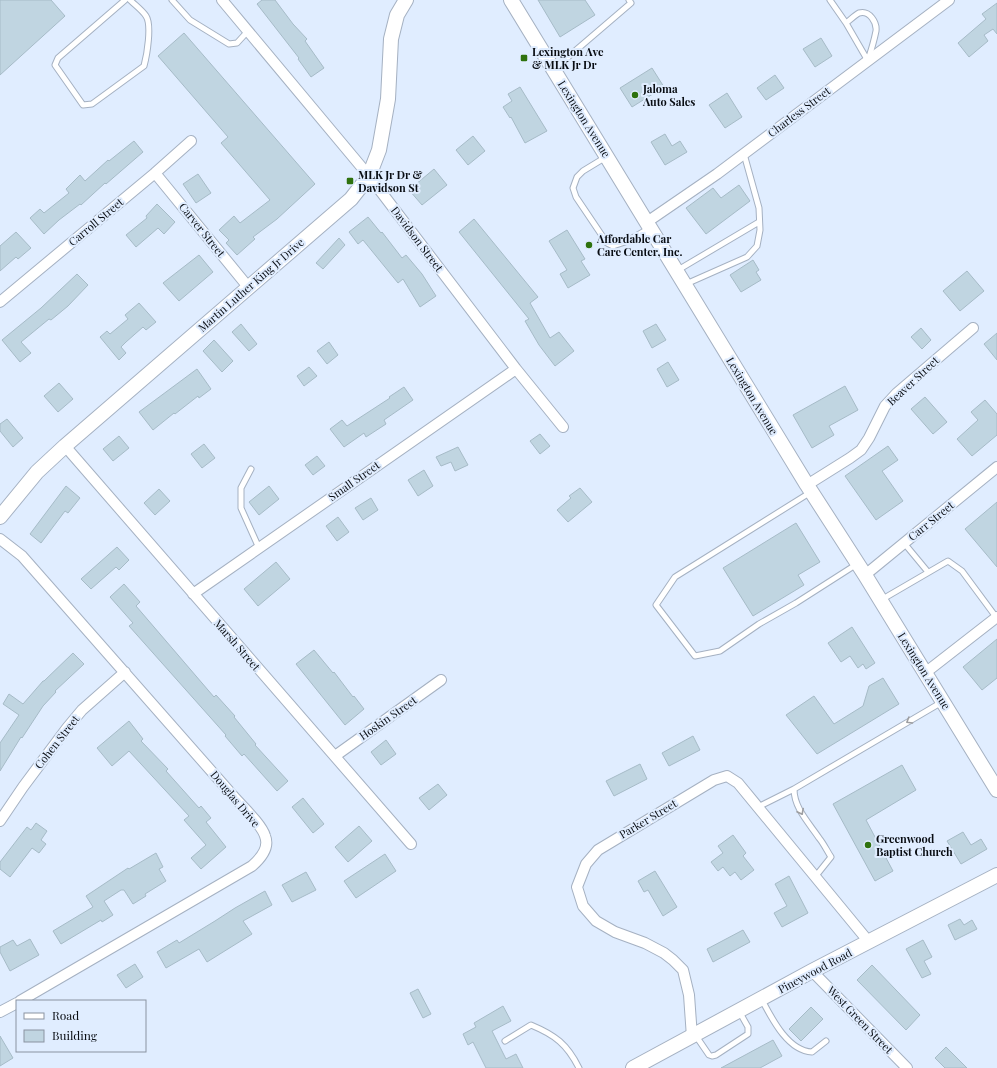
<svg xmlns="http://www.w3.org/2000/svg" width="997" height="1068" viewBox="0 0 997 1068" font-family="'Playfair Display',serif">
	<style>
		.building { fill: #c0d5e1; stroke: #a6bbc7 }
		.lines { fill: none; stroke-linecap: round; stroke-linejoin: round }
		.lane-casing { stroke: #a5b1c2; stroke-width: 7 }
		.street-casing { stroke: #a5b1c2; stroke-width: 12 }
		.secondary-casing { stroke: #a5b1c2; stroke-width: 16 }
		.lane { stroke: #fff; stroke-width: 5 }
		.street { stroke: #fff; stroke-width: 10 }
		.secondary { stroke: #fff; stroke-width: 14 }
		.oneway { stroke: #9d9ea1 }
		.poi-dot { fill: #2f720e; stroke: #e0edff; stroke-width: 1.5 }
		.labels { text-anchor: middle; stroke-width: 4; stroke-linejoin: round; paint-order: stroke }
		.poi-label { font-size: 11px; font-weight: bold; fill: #090d13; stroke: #e0edff; text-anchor: start }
		.street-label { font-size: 11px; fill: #090d13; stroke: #e0edff }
	</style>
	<rect width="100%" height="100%" fill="#e0edff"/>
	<path class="building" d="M0,0H51L65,16L0,75Z
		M262,0H275L293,24L307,39L305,41L324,68L311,77L298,59L299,58L257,4Z
		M538,0H585L595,15L560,37Z
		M997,3V34L993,29L984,35L988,41L969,57L958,43L986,19L982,14Z
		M184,33L315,184L277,219L253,237L255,239L237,255L226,243L229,240L219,230L234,216L240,223L270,200L221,143L228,137L158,56Z
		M821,38L832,56L815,67L803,49Z
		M652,68L664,87L632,107L620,88Z
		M775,75L784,88L766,100L757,88Z
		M520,87L547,131L525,143L511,117L510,118L503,107L512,101L508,94Z
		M727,93L742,117L725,128L709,105Z
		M665,134L672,146L680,141L687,152L665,165L651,142Z
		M473,136L485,151L468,165L456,150Z
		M134,141L143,152L106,184L105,183L81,205L80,204L59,220L44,234L30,218L40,209L44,213L69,193L66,189L80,175L85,181L108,160L109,161Z
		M434,169L447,185L422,205L409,190Z
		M198,174L211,193L196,203L183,184Z
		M739,185L750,201L706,234L686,208L713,188L721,198Z
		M157,204L175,222L164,234L158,228L136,247L126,235L147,218L146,216Z
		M368,217L381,233L382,232L402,258L406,255L422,274L436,296L420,307L403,279L398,283L363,240L358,244L349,232Z
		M474,219L538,297L530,303L550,338L559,332L574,351L555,366L539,345L525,321L529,319L459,232Z
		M567,230L585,259L581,261L590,275L568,288L560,274L567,270L549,241Z
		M16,232L31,248L18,259L16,257L0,271V246Z
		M339,238L345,245L323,269L316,263Z
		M199,255L213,272L179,301L163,283Z
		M753,260L759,270L756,272L761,280L741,292L730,275Z
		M967,271L984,291L960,311L943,291Z
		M77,274L88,285L68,306L51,320L49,319L21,342L31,353L20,362L2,340L41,308Z
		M139,303L156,322L146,330L143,327L126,342L121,347L126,353L119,360L100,337L107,331L110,334L128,319L125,315Z
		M241,324L257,344L249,351L232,332Z
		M656,324L666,340L652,348L643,331Z
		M921,328L931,340L922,349L911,337Z
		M997,333V360L984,344Z
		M214,340L233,361L222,372L203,351Z
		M329,342L338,355L327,364L317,351Z
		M668,362L679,380L667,387L657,369Z
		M309,367L317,376L304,386L297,376Z
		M197,369L211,389L199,398L198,396L175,414L174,413L153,430L139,412Z
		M59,383L73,399L58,412L44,396Z
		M845,386L858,410L829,426L834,435L812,448L793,415Z
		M404,387L413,400L384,420L386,424L366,437L364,433L344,447L330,429L342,420L347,426L390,398L389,397Z
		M925,397L947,422L933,434L911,409Z
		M985,400L997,414V435L972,456L957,439L978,420L971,412Z
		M7,419L23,438L13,447L0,431V424Z
		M540,434L550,446L540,454L530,441Z
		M119,436L129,448L113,461L103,449Z
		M204,444L215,458L202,468L191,454Z
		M888,446L898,460L882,471L903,501L876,520L845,476Z
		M458,447L468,465L455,471L451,462L441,466L436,457Z
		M317,456L325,466L313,475L305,465Z
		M424,470L433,486L418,496L408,480Z
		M66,486L80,498L68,513L65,511L41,543L30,534Z
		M269,486L279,499L259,515L249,502Z
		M580,488L592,502L568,522L557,510L571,498L569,496Z
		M159,489L170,501L155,515L144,503Z
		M371,498L378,510L363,520L355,508Z
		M997,502V567L965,529Z
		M338,517L349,532L337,541L326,526Z
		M796,523L820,562L798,575L804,585L753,616L723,568Z
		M117,547L129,560L119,570L116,567L91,589L81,579Z
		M276,562L290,579L258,606L244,589Z
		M124,584L140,602L136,606L214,697L216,695L235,716L234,717L256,744L255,745L288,781L277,791L244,754L242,756L225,736L226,735L129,626L133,623L110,597Z
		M852,627L875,663L866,669L863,664L858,668L850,656L841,662L828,643Z
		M997,639V678L982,690L963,667Z
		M314,650L333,673L334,672L353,697L354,696L364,709L345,725L296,664Z
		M73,653L84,664L55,691L56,692L43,706L22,738L21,737L0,771V743L19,715L3,704L9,694L23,704L43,681H44Z
		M883,678L899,704L817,754L786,715L814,696L834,724L863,706L869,686Z
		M129,721L143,739L141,741L168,769L166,771L199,808L201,806L211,818L206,822L226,847L201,869L191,858L206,845L184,820L189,816L129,751L112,766L97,748Z
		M693,736L700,750L669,766L662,753Z
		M386,740L396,754L381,765L371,752Z
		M640,764L647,779L614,796L606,781Z
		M902,765L916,790L866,820L893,871L875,881L833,804Z
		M438,784L447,795L429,810L419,798Z
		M303,798L324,824L313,833L292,807Z
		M36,823L47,831L41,840L46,844L39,853L32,848L10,877L0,869V862L27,827L31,830Z
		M359,826L372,841L348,862L335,847Z
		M963,832L971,845L981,839L987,849L961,864L947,841Z
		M733,835L746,853L743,856L754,870L741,880L735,872L730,876L723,867L718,871L711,862L723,853L718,846Z
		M156,853L163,867L159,869L166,881L145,894L146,896L133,904L124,890H121L104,901L113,915L102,922L101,920L61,944L53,931L93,907L86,896L128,868L129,869Z
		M385,854L396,871L356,898L344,881Z
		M655,871L677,907L663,916L648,890L644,892L638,881Z
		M306,872L316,890L292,902L282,885Z
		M789,876L808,913L782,927L774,913L787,906L775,884Z
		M265,891L272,905L243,921L252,934L207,962L199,949L166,968L157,952L177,940L179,943L215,921L235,908Z
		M960,919L964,925L972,920L977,929L955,940L948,925Z
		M743,930L750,942L713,962L707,949Z
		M30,939L39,955L10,971L0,952V947L13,940L17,946Z
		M923,940L932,957L924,961L931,974L922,978L906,949Z
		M135,964L143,977L126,988L117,975Z
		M872,965L920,1015L906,1030L857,980Z
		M418,989L431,1014L423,1018L410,993Z
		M503,1006L511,1021L492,1031L506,1059L516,1054L523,1068H486L473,1042L468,1045L463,1034L476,1027L474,1023Z
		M811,1007L823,1019L801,1041L789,1029Z
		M0,1036L13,1058L0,1066Z
		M773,1040L782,1056L760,1068H721Z
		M946,1047L967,1068H945L935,1058Z"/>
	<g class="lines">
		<defs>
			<path id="lane" d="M125,0L58,58L55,65L83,105L92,104L144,66C147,55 152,25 146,16C142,10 135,5 130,0
				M172,0L190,20L229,44L237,43L248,31
				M830,0L846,23L868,61
				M846,23C850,20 855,15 859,13C870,10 877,23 876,31C874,41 871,51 868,60
				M554,69L631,3L629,0
				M606,157L583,171L577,177L573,188L576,197L607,243L613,246L625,242L650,228
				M678,270L759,222
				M686,284L747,257L757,246L760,230L759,208L744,154
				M251,469L241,488V508L259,548
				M811,492L675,577L656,605L695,656L720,651L759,624L796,603L857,564
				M904,543L928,572
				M881,600L948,561L962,571L996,617
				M758,807L794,789
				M815,877L831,857C827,851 824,844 819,838C809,823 794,808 794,789L942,702
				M762,1000C772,1019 788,1051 812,1052L826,1041
				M696,1036L709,1055L712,1056L716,1055L748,1034V1027L739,1011
				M505,1041L531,1025C555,1035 567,1044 579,1068"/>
			<path id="street" d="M222,0L369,176L516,369L563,427
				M155,173L249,288
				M647,222L717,174L949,0
				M0,302L155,173L191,141
				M65,446L411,844
				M807,485L850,458L861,450L869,438L885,406L897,393L973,328
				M0,539L22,556L235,798C243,807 262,825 265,836C270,848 260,859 252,866L20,1001
				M865,575L997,467
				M193,594L516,369
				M925,673L997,617
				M335,756L441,680
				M0,821L23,787L67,728L82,710L125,672
				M812,971L907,1068
				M0,1012L17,1003
				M692,1037L689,995L683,970L673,960L664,953L645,943L615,932L596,921L583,906L577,887L586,864L598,850L714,780L727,776L738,783L869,942"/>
			<path id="secondary" d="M511,0L807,485L865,575L997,790
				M0,517L37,472L65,446L351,199L369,176L379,150L388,99L391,39L397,15L406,0
				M633,1068L812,971L997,875"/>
		</defs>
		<use href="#lane" class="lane-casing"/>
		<use href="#street" class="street-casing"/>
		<use href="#secondary" class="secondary-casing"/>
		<use href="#lane" class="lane"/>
		<use href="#street" class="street"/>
		<use href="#secondary" class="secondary"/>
	</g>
	<defs><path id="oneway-chevron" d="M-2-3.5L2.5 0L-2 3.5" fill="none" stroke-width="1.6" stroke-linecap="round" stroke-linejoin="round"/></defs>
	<g class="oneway">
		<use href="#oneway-chevron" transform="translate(909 721) rotate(149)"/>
		<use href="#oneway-chevron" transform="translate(801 812) rotate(63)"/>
	</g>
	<g class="poi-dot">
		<rect x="520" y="54" width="8" height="8" rx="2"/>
		<circle cx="635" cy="95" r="4"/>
		<rect x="346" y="177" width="8" height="8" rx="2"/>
		<circle cx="589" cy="245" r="4"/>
		<circle cx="868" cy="845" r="4"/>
	</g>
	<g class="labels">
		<g class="poi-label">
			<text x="532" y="56">Lexington Ave<tspan x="532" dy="13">&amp; MLK Jr Dr</tspan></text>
			<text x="643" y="93">Jaloma<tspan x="643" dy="13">Auto Sales</tspan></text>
			<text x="358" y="179">MLK Jr Dr &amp;<tspan x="358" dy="13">Davidson St</tspan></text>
			<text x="597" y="243">Affordable Car<tspan x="597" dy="13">Care Center, Inc.</tspan></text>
			<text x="876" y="843">Greenwood<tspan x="876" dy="13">Baptist Church</tspan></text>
		</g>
		<g class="street-label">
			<text transform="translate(799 112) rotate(-37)" y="4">Charless Street</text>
			<text transform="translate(584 119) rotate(58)" y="4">Lexington Avenue</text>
			<text transform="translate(96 222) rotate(-40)" y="4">Carroll Street</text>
			<text transform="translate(202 230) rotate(51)" y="4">Carver Street</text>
			<text transform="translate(417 239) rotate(53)" y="4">Davidson Street</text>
			<text transform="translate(251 285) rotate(-41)" y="4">Martin Luther King Jr Drive</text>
			<text transform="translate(913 381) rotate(-43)" y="4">Beaver Street</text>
			<text transform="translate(752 396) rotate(59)" y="4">Lexington Avenue</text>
			<text transform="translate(354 481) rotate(-35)" y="4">Small Street</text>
			<text transform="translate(931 521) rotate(-39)" y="4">Carr Street</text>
			<text transform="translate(237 645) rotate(49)" y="4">Marsh Street</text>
			<text transform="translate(924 671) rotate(58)" y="4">Lexington Avenue</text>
			<text transform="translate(388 718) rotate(-35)" y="4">Hoskin Street</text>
			<text transform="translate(57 742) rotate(-52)" y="4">Cohen Street</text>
			<text transform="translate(235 799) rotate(50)" y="4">Douglas Drive</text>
			<text transform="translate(648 819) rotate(-31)" y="4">Parker Street</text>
			<text transform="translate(815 971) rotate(-28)" y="4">Pineywood Road</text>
			<text transform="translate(860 1020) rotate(46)" y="4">West Green Street</text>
		</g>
	</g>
	<rect x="16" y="1000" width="130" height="52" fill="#e0edff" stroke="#8a93a1"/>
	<rect x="24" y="1013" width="20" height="6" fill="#ffffff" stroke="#8a93a1"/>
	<text x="52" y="1020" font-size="12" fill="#090d13">Road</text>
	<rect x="24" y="1030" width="20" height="12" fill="#c0d5e1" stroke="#8a93a1"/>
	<text x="52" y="1040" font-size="12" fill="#090d13">Building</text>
</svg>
